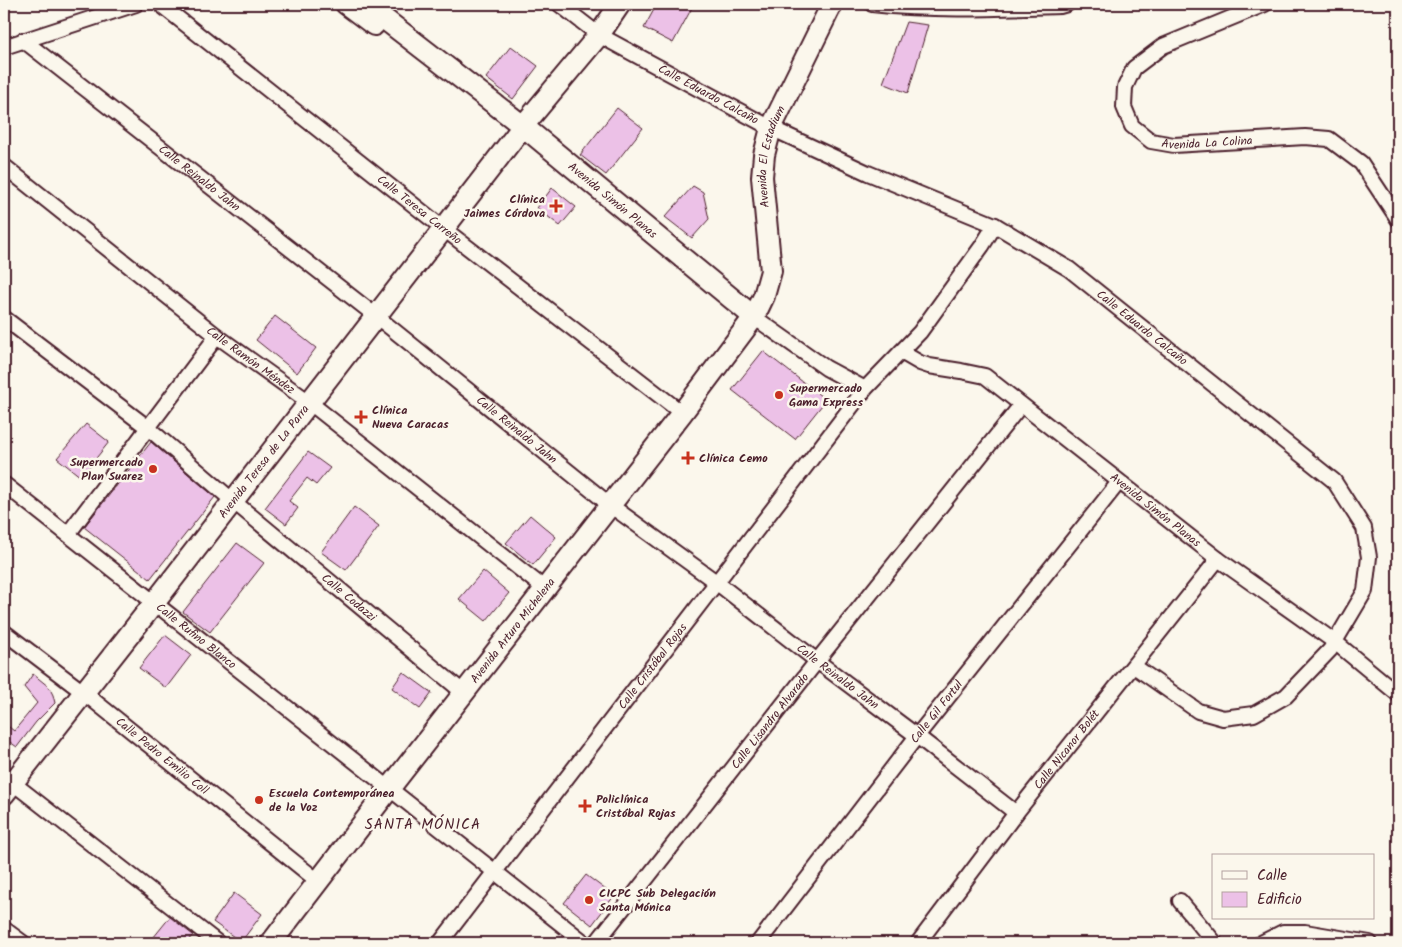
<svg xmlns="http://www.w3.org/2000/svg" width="1402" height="947" viewBox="0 0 1402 947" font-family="Kalam,sans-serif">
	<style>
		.building { fill: #ecc1e7; stroke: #4a1f2b }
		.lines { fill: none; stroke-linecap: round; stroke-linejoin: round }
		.street-casing { stroke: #4a1f2b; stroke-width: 18 }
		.secondary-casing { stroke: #4a1f2b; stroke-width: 24 }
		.street { stroke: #fbf7ec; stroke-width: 14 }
		.secondary { stroke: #fbf7ec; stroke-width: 20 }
		.poi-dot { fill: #c8321e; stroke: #fbf7ec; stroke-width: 2 }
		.labels { text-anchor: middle; stroke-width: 5; stroke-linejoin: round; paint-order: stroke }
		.street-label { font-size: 12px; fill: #4a1f2b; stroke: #fbf7ec }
		.poi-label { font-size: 12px; font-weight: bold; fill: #4a1f2b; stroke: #fbf7ec; text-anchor: start }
		.quarter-label { font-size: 15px; letter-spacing: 1px; fill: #4a1f2b; stroke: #fbf7ec }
	</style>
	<rect width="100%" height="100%" fill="#fbf7ec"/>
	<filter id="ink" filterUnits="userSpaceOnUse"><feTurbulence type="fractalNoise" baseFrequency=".02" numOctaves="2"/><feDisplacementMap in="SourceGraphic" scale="10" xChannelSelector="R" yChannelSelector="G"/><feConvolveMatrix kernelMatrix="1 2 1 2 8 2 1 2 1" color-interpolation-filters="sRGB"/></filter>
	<g filter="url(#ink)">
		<path class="building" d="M657,4H694L673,43L644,28Z
			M906,22L928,25L908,93L883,83Z
			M511,46L538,66L513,99L486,78Z
			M617,108L643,128L606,175L580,155Z
			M693,186L703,192L709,219L692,238L665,217Z
			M552,188L576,207L560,226L537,208Z
			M275,316L316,348L297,373L256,340Z
			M763,351L826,400L795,439L732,390Z
			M86,424L109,442L81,477L57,458Z
			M151,442L215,497L150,579L84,527Z
			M308,452L330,468L316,485L307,478L289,501L298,508L286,524L265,508Z
			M354,507L379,526L346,570L321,552Z
			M530,515L556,537L533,565L506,543Z
			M237,543L264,563L210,632L183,612Z
			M483,571L509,593L486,621L459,599Z
			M165,635L191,655L166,688L139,668Z
			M403,672L432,693L420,709L392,688Z
			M33,674L49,687L53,695L55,703L36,722L17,747L4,738V723L14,731L37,703L24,687Z
			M586,875L614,896L592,925L564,903Z
			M234,893L262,914L241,942L213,922Z
			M170,917L193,935L186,943H149Z"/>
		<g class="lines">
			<defs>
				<g id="street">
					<path id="s1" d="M160,4L444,229L682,413"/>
					<path id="s2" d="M559,4L599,35L771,128L868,173L995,225L1069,269L1334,481L1364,528L1369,557L1365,591L1330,650L1286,696L1254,714L1223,718L1198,711L1134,666"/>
					<path d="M872,4C934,11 998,8 1060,6L1067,4"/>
					<path id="s3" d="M1265,4L1163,46L1134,68L1125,87L1124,107L1132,126L1151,141L1174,145L1305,137L1329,139L1361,163L1398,219"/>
					<path id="s4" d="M23,40L376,316L610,505L716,582L817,661L917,736L1016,813"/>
					<path d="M4,47L136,4"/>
					<path id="s5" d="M4,166L217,336L309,402L545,589"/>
					<path d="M754,317L826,368L865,389"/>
					<path id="s6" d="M4,318L147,427L233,501L464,693"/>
					<path id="s7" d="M901,352L920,363L929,366L961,371L985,376L1218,559L1335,642L1398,694"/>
					<path id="s8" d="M4,484L585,943"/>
					<path d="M68,534L217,336"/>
					<path id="s9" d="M4,632L83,692L319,882"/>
					<path d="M4,776L218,943"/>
					<path d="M1180,901L1215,943"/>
					<path d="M4,929L23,943"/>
					<path id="s10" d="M440,943L865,389L920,332L982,246L995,225"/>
					<path id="s11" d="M596,943L817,661L1021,405"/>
					<path id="s12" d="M758,943L917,736L1119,482"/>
					<path id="s13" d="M918,943L1016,813L1218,559"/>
					<path d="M1261,943L1283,932H1305L1370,943"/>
				</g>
				<g id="secondary">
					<path d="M346,4L374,25"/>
					<path id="s14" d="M365,4L523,126L754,317"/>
					<path id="s15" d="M4,794L155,602L523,126L599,35L620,4"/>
					<path id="s16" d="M271,943L389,789L682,413L754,317L764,296L771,271L762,177L764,155L771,128L832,4"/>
				</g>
			</defs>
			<use href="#street" class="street-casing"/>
			<use href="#secondary" class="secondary-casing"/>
			<use href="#street" class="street"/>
			<use href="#secondary" class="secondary"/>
		</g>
	</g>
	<g class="poi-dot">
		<path d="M553.5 198.5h5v5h5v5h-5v5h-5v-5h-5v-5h5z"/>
		<circle cx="779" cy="395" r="5"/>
		<path d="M358.5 409.5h5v5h5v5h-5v5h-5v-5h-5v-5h5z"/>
		<path d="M685.5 450.5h5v5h5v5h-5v5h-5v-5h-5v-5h5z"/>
		<circle cx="153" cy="469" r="5"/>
		<circle cx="259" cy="800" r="5"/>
		<path d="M582.5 798.5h5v5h5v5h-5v5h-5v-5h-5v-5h5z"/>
		<circle cx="589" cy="900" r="5"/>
	</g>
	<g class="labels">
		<g class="street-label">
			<text dy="4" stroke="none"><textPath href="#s2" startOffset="175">Calle Eduardo Calcaño</textPath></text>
			<text dy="4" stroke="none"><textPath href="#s3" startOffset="289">Avenida La Colina</textPath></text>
			<text dy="4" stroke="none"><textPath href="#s16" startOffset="956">Avenida El Estadium</textPath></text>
			<text dy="4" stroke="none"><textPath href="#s4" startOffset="224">Calle Reinaldo Jahn</textPath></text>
			<text dy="4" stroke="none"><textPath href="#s14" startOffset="316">Avenida Simón Planas</textPath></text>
			<text dy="4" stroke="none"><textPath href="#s1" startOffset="331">Calle Teresa Carreño</textPath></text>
			<text dy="4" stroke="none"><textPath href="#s2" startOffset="670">Calle Eduardo Calcaño</textPath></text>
			<text dy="4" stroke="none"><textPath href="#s5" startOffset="314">Calle Ramón Méndez</textPath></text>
			<text dy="4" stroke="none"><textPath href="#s4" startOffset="629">Calle Reinaldo Jahn</textPath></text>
			<text dy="4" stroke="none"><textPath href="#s15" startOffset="422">Avenida Teresa de La Parra</textPath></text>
			<text dy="4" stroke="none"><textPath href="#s7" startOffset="305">Avenida Simón Planas</textPath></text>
			<text dy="4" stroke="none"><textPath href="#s6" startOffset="444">Calle Codazzi</textPath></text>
			<text dy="4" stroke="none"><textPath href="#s16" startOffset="395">Avenida Arturo Michelena</textPath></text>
			<text dy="4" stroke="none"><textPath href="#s8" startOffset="245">Calle Rufino Blanco</textPath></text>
			<text dy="4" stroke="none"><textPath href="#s10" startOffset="349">Calle Cristóbal Rojas</textPath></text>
			<text dy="4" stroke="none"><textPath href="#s4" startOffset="1034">Calle Reinaldo Jahn</textPath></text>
			<text dy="4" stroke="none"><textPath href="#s12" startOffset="292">Calle Gil Fortul</textPath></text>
			<text dy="4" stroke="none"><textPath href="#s11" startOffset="282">Calle Lisandro Alvarado</textPath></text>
			<text dy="4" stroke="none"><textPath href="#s13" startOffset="244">Calle Nicanor Bolét</textPath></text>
			<text dy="4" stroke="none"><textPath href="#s9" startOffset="201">Calle Pedro Emilio Coll</textPath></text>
		</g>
		<g class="poi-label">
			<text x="545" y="203" text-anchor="end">Clínica<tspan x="545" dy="14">Jaimes Córdova</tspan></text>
			<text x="789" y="392">Supermercado<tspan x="789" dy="14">Gama Express</tspan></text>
			<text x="372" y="414">Clínica<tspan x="372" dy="14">Nueva Caracas</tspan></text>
			<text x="699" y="462">Clínica Cemo</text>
			<text x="143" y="466" text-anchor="end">Supermercado<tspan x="143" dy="14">Plan Suarez</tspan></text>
			<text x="269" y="797">Escuela Contemporánea<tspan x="269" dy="14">de la Voz</tspan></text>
			<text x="596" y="803">Policlínica<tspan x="596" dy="14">Cristóbal Rojas</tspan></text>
			<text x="599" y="897">CICPC Sub Delegación<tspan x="599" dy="14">Santa Mónica</tspan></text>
		</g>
		<g class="quarter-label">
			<text x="423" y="829">SANTA MÓNICA</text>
		</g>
	</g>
	<rect width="1402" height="947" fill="none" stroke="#fbf7ec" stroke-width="20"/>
	<rect x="10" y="10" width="1382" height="927" fill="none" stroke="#4a1f2b" stroke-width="2" filter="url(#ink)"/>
	<rect x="1212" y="854" width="162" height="65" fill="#fbf7ec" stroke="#b4a19f"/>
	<rect x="1222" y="871" width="25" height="8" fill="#fbf7ec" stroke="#b4a19f"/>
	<text x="1257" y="880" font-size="15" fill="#4a1f2b">Calle</text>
	<rect x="1222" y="892" width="25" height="15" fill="#ecc1e7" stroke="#b4a19f"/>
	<text x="1257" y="904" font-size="15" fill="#4a1f2b">Edificio</text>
</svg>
